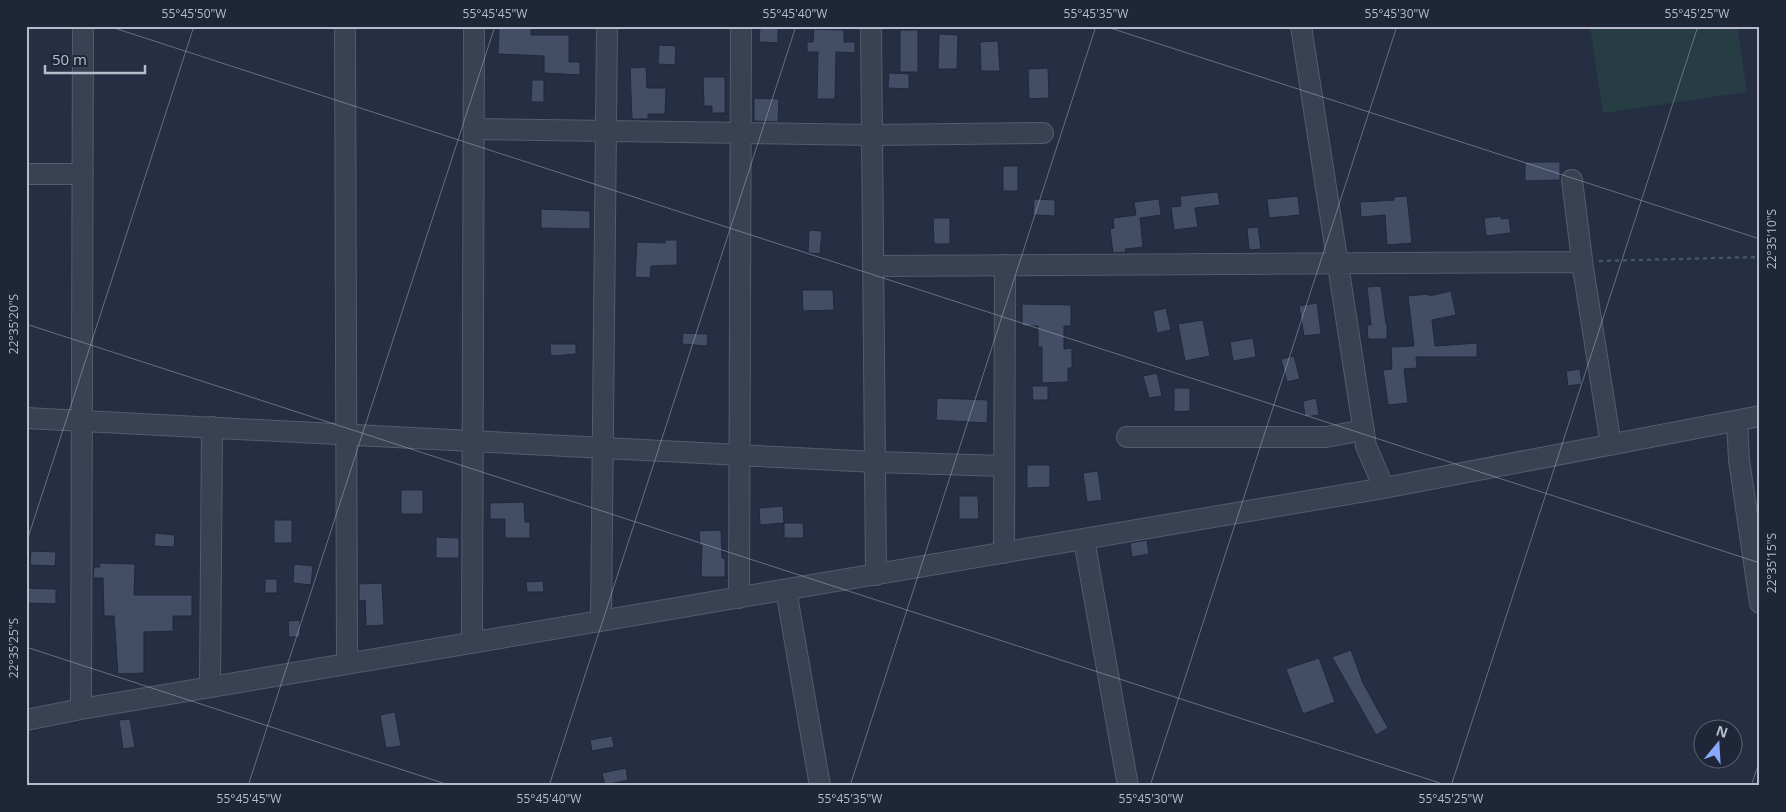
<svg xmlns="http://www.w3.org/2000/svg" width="1786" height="812" viewBox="0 0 1786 812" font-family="'Open Sans',sans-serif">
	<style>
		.green { fill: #273d44 }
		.building { fill: #434d65; stroke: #20283a }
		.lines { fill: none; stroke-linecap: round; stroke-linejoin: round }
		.minor-casing { stroke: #545c6d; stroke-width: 22 }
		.path { stroke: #455a60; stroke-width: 2.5; stroke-dasharray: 4 4; stroke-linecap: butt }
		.minor { stroke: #394153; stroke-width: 20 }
		.ticks { fill: none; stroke: #b6bccc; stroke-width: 1; stroke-opacity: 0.45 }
		.neatline { fill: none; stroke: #b6bccc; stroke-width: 2 }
		.ticks-label { font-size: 12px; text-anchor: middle; fill: #b6bccc }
	</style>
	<rect width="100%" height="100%" fill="#252e43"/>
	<path class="green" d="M1590,26H1737L1747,92L1603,113Z"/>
	<path class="building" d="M499,26H531V35H569V62H580V75L544,73V56L498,54Z
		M760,27H778V43L759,42Z
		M814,29L844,30V42H855V53L836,52L835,99H817L818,52H807V42H813Z
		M900,30H918V72H900Z
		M939,34L958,35L957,69H938Z
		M998,41L1000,71H981L980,42Z
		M659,45L676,46L675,65L658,64Z
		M646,67L647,88H666L665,114H648V119H632L630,68Z
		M1048,68L1049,98L1029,99L1028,69Z
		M889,73L909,74V89L888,88Z
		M703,77H725V113H712V106H704Z
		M532,80H544V102H531Z
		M754,98L779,99L778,122L754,121Z
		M1525,162H1560V180L1525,181Z
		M1003,166H1018V191H1003Z
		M1218,192L1220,205L1195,208L1198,227L1174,230L1171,207L1181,206L1180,196Z
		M1298,196L1300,215L1269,218L1267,199Z
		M1407,196L1412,243L1387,245L1385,215L1361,217L1360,202L1394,200V197Z
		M1034,199L1055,200V216L1033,215Z
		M1159,199L1161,215L1140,218L1143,247L1125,249L1126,252L1113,253L1110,229L1114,228L1113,218L1136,215L1134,202Z
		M541,209L590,211V229L541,228Z
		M1501,216V219L1509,218L1511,233L1486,236L1484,218Z
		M933,218H950V244H934Z
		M1258,227L1261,249L1249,250L1247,228Z
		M809,230L822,231L820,254L808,253Z
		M665,240H677V265L651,266L650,278L635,277L637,242L665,243Z
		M1381,286L1386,324H1387V339H1368L1367,325H1371L1367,287Z
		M802,290H833L834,310L803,311Z
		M1451,291L1456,315L1432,320L1435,346L1477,343V357H1416L1417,368L1404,369L1408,403L1388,405L1383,370L1392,369L1391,347L1414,346L1408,296L1429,294V296Z
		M1317,303L1321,334L1304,336L1299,306Z
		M1022,304L1071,305V326H1064V349L1072,348V368H1068V382L1042,383V347H1038V326H1022Z
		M1166,308L1171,330L1157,333L1153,311Z
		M1203,320L1210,356L1185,361L1178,324Z
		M683,333L708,334L707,346L682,344Z
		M1253,338L1256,357L1233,361L1230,342Z
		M550,344H576V354L551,356Z
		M1294,356L1300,379L1287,382L1281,359Z
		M1580,369L1582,384L1568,386L1566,371Z
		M1157,373L1162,396L1149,398L1143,376Z
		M1032,386H1048V400H1033Z
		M1174,388H1190V411L1174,412Z
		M937,398L988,400L987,423L936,420Z
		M1316,398L1319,415L1305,417L1303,401Z
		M1027,465H1050V487L1027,488Z
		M1098,471L1102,500L1087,502L1083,473Z
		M401,490H423V514H401Z
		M959,496H978L979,519H959Z
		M524,502L525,522H530V538H505V519H490V503Z
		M783,506L784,523L760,525L759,508Z
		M274,520H292V543H274Z
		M784,523H803L804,538H784Z
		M721,530L722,558L725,559V577H701L702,545H700L699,531Z
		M155,533L175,535L174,547L154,546Z
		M436,537L459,538V558H436Z
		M1147,540L1149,554L1132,557L1130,543Z
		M31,551L56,552L55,566L30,565Z
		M99,563L135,564L134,595H192V616H173V631L144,632V673L118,674L114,616H104L103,578H93L94,567H100Z
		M294,564L313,566L311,585L293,583Z
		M265,579H277V593H265Z
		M543,581L544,592H527L526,582Z
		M382,583L384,625L366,626L365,600L359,601V584Z
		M26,588L56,589V604L26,603Z
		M300,620V637H289L288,621Z
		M1351,650L1363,683L1388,728L1376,735L1332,657Z
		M1319,658L1335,702L1303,714L1286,669Z
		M395,712L401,746L386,748L380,715Z
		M130,719L135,747L123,749L119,720Z
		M612,736L614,747L592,751L590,740Z
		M626,768L628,780L605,785L602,773Z"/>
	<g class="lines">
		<defs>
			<path id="minor" d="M345,26L347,664
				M871,26L876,575
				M1301,26L1366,446L1384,488
				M474,129L872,135L1043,133
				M26,174H83
				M1572,180L1583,268L1611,445
				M873,266L1582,262
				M26,418L875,462L1004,466
				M1737,421L1739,460L1760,603
				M1127,437H1326L1364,430
				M1084,540L1128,786
				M1004,553L1005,265
				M786,590L820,786
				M739,598L741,26
				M601,621L607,26
				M472,643L474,26
				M210,687L212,427
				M81,709L83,26
				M26,720L81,709L1384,488L1760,416"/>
		</defs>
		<use href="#minor" class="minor-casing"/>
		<path class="path" d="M1599,261L1760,257"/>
		<use href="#minor" class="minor"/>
	</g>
	<path class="ticks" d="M108,26L1760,563M1104,26L1760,239M26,324L1449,786M26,544L194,26M26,647L452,786M248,786L495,26M549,786L796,26M850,786L1096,26M1150,786L1397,26M1451,786L1698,26M1751,786L1760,760"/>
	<rect width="1786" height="812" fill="none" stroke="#1e2638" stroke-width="55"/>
	<g transform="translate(1718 744) rotate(18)"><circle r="24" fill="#1e2638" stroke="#5b6273"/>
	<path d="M0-4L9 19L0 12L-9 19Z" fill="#8aa9fe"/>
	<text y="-8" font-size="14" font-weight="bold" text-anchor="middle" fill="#b6bccc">N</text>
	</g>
	<path d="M45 65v8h100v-8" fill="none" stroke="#b6bccc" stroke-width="2.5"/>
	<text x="52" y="65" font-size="15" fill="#b6bccc" stroke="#1e2638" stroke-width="4" paint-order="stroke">50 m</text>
	<rect x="28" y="28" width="1730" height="756" class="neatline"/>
	<g class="ticks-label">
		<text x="194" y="18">55°45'50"W</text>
		<text x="495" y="18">55°45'45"W</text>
		<text x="795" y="18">55°45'40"W</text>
		<text x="1096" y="18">55°45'35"W</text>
		<text x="1397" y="18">55°45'30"W</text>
		<text x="1697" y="18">55°45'25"W</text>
		<text transform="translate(1772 239) rotate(-90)" y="4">22°35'10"S</text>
		<text transform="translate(14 324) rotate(-90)" y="4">22°35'20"S</text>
		<text transform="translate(1772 563) rotate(-90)" y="4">22°35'15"S</text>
		<text transform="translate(14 648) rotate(-90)" y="4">22°35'25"S</text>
		<text x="249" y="803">55°45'45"W</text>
		<text x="549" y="803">55°45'40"W</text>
		<text x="850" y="803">55°45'35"W</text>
		<text x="1151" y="803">55°45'30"W</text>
		<text x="1451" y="803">55°45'25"W</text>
	</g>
</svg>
